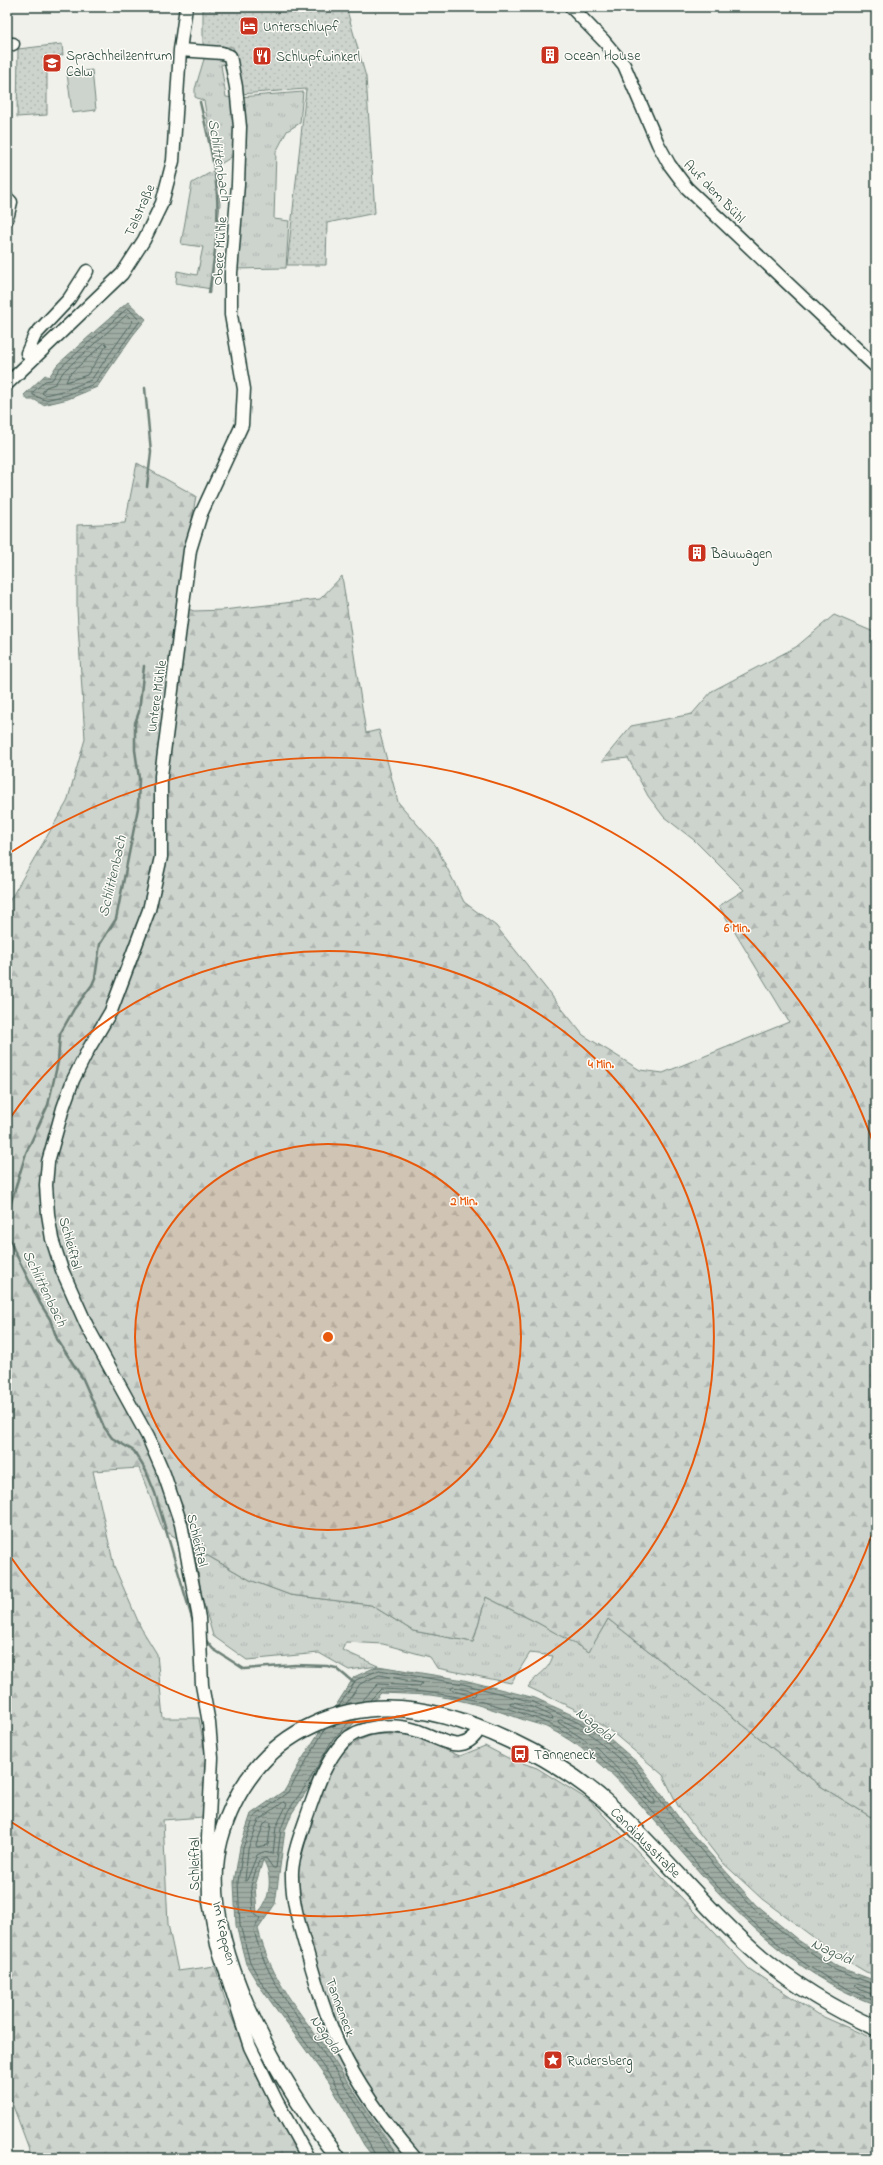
<svg xmlns="http://www.w3.org/2000/svg" width="883" height="2165" viewBox="0 0 883 2165" font-family="'Indie Flower',sans-serif">
	<style>
		.grass { fill: url(#grass-tufts); stroke: #768880 }
		.forest { fill: url(#forest-firs); stroke: #768880 }
		.park { fill: url(#park-dots); stroke: #768880 }
		.garden { fill: #cdd3cd; stroke: #768880 }
		.water { fill: url(#water-rules); stroke: #6c8077; fill-rule: evenodd }
		.lines { fill: none; stroke-linecap: round; stroke-linejoin: round }
		.shore { stroke: #526961; stroke-width: 1 }
		.stream { stroke: #6c8077; stroke-width: 2.5 }
		.minor-casing { stroke: #1f3d34; stroke-width: 15 }
		.major-casing { stroke: #1f3d34; stroke-width: 18 }
		.minor { stroke: #fdfcf7; stroke-width: 12 }
		.major { stroke: #fdfcf7; stroke-width: 15 }
		.ring { fill: none; stroke: #e8590c; stroke-width: 2 }
		.labels { text-anchor: middle; stroke-width: 3; stroke-linejoin: round; paint-order: stroke }
		.poi-label { font-size: 14px; fill: #1f3d34; stroke: #fdfcf7; text-anchor: start }
		.street-label { font-size: 14px; fill: #1f3d34; stroke: #fdfcf7 }
		.water-label { font-size: 15px; font-style: italic; fill: #455e56; stroke: #fdfcf7 }
		.centre { fill: #e8590c; stroke: #fdfcf7; stroke-width: 2 }
		.ring-label { font-size: 12px; text-anchor: middle; font-weight: bold; fill: #e8590c; stroke: #fdfcf7; stroke-width: 3; stroke-linejoin: round; paint-order: stroke }
	</style>
	<defs>
		<pattern id="grass-tufts" width="24" height="20" patternUnits="userSpaceOnUse"><rect width="24" height="20" fill="#cdd3cd"/><path d="M3 7l-1-3M5 7V3M7 7l1-3M15 17l-1-3M17 17v-4M19 17l1-3" fill="none" stroke="#b0b6b1"/></pattern>
		<pattern id="forest-firs" width="22" height="20" patternUnits="userSpaceOnUse"><rect width="22" height="20" fill="#cdd3cd"/><path d="M5 1l3.5 6h-7zM16 11l3.5 6h-7z" fill="#b0b6b1"/></pattern>
		<pattern id="park-dots" width="8" height="8" patternUnits="userSpaceOnUse"><rect width="8" height="8" fill="#cdd3cd"/><path d="M2 2h.1M6 6h.1" fill="none" stroke="#b0b6b1" stroke-width="1.8" stroke-linecap="round"/></pattern>
		<pattern id="water-rules" width="6" height="5" patternUnits="userSpaceOnUse"><rect width="6" height="5" fill="#9faca4"/><path d="M0 2.5h6" fill="none" stroke="#818d86"/></pattern>
	</defs>
	<rect width="100%" height="100%" fill="#f0f1eb"/>
	<filter id="ink" filterUnits="userSpaceOnUse"><feTurbulence type="fractalNoise" baseFrequency=".025" numOctaves="2"/><feDisplacementMap in="SourceGraphic" scale="8" xChannelSelector="R" yChannelSelector="G"/><feConvolveMatrix kernelMatrix="1 2 1 2 8 2 1 2 1" color-interpolation-filters="sRGB"/></filter>
	<g filter="url(#ink)">
		<path class="grass" d="M211,56H222L228,63L221,65L226,97L234,98L236,150L233,156L219,165L214,161L204,101L195,97V89L204,59Z
			M303,92L300,123L287,131L276,152L274,219L289,221L286,268L234,269L239,97Z
			M215,170L220,204L211,289L176,283L177,271L197,275L203,247L181,244L192,183Z
			M194,1548L250,1580L290,1595L371,1605L413,1631L473,1642L486,1597L538,1623L589,1651L608,1619L822,1787L876,1820V1975L866,1972L836,1954L762,1899L721,1861L678,1806L663,1775L613,1733L583,1713L528,1687C537,1673 547,1674 553,1656L530,1653L511,1683L437,1668L430,1657L383,1644L346,1642L342,1650L378,1666L349,1670L319,1653L247,1660L213,1636L202,1597Z"/>
		<path class="forest" d="M137,463L196,496L177,605L194,611L223,610L320,599L342,576L366,733L379,730L398,802L436,846L464,902L496,926L583,1035L640,1070L663,1073L789,1022L719,906L744,890L694,840L664,817L648,796L628,758L602,761L631,726L692,714L712,691L796,647L834,615L876,633V738L873,802H876V1820L822,1787L608,1619L589,1652L538,1623L486,1597L473,1642L413,1631L371,1605L290,1595L250,1580L163,1530L139,1468L93,1471L114,1566L141,1628L157,1654L163,1718H199L206,1759L203,1817L163,1820L168,1924L178,1971L215,1966L227,2006L245,2049L310,2158H30L28,2146L10,2098H7V905L67,802L85,739L77,609V525L125,523Z
			M386,1734L411,1735L460,1756L485,1746L508,1758L537,1768L590,1801L749,1969L817,2014L876,2040V2158H399L316,2036L333,2017L302,1915L298,1869L304,1839L327,1776L333,1764L349,1747L360,1740L372,1735Z"/>
		<path class="park" d="M203,7H346L366,77L375,213L327,223L326,265H287L306,89L240,94L233,47H203Z
			M62,44L63,55L47,58V115L17,117L18,49Z"/>
		<path class="garden" d="M92,70L96,110L72,113L67,73Z"/>
		<path class="water" d="M128,302L146,319L133,335L97,387L68,399L43,405L35,400H28L24,395L45,375L49,377L57,365Z
			M378,1666L464,1680L535,1698L594,1725L639,1764L685,1826L756,1905L798,1940L838,1967L876,1981V2005C789,1972 732,1910 672,1841C637,1800 601,1755 552,1730C544,1725 533,1723 524,1720C494,1709 461,1699 430,1695C414,1694 397,1694 381,1693L335,1744L312,1783L292,1813L285,1830L275,1904L258,1929C272,1982 298,2009 328,2052C352,2087 372,2124 399,2158H374L364,2145L329,2082L258,1984L246,1964L236,1925L234,1882L240,1847L251,1814L285,1790L301,1761L354,1677ZM263,1860C273,1874 271,1902 257,1913L255,1886Z"/>
		<g class="lines">
			<path class="shore" d="M127,309H129L140,321L94,384L67,395L45,400L33,395V392L45,381L52,380L60,368Z
				M127,315L133,321L91,380L66,390L45,395L42,393L46,387L55,384L64,371Z
				M105,343L107,345L87,375L66,382L69,375Z
				M454,1687L475,1692L476,1694L474,1696L453,1691L451,1689Z
				M369,1701L381,1689C447,1691 541,1707 594,1752C633,1785 665,1827 699,1866C749,1923 804,1974 876,2001
				M513,1702L532,1707L552,1716L553,1719L550,1720L511,1705L510,1703Z
				M346,1704L360,1684L379,1675L422,1683L420,1686L378,1684L361,1702
				M339,1706L356,1680L379,1670L463,1684L533,1702L592,1729L636,1767L682,1829L753,1908L796,1943L835,1970L876,1985
				M561,1720L589,1733L632,1770L655,1801V1804H652L597,1748L559,1723L558,1721Z
				M350,1721L331,1742L309,1781L288,1811L281,1829L276,1868H273L266,1858L259,1860L251,1886L253,1913L260,1918L254,1930C266,1980 295,2013 324,2054C348,2088 368,2125 394,2158
				M325,1729L288,1792L254,1817L243,1848L238,1882L240,1925L250,1962L261,1982L333,2080L377,2158
				M284,1802L287,1804L276,1827L273,1854L263,1852L257,1855L247,1880L245,1881L248,1849L259,1820Z
				M268,1821L271,1823L268,1845L257,1847L256,1845L264,1824Z
				M876,1990L857,1984L855,1985L859,1989L876,1996"/>
			<path class="stream" d="M200,102C207,132 215,164 217,195C219,227 214,261 209,293
				M145,388L151,452L147,487
				M144,666L139,712L135,723V750L139,778L138,808L116,919L100,944L95,978L92,985L74,1009L60,1034L58,1062L48,1105L26,1153L7,1216L9,1238L14,1250L40,1303L50,1319L57,1339L83,1379L104,1427L112,1438L134,1451L146,1471L155,1493L193,1622
				M204,1638L213,1649L244,1669L295,1665L327,1666L336,1668L353,1682"/>
			<defs>
				<path id="minor" d="M571,7L604,41L624,65L658,144L669,164L687,188L876,367
					M7,45L13,44
					M180,50L222,53L230,56L236,87L240,127L238,184L231,273V315L244,389L242,425L201,514L190,550L161,776V857L149,910L111,1011L88,1050L73,1080L63,1108L48,1162L46,1185L48,1214L52,1239L62,1270L87,1326L148,1437L164,1474L181,1524L199,1618L202,1685L209,1723L212,1758L208,1838L209,1902L217,1945L250,2047L277,2102L308,2158
					M7,198L11,202L7,219
					M31,359L27,353L35,335L69,299L87,271
					M7,384L122,274L144,240L162,203L173,161L180,50L186,7
					M415,2158C386,2124 359,2088 340,2047C326,2017 317,1986 308,1955C300,1928 291,1900 292,1871C294,1849 303,1828 310,1807C318,1784 326,1761 343,1742C360,1725 393,1723 415,1730C427,1733 450,1747 461,1744C469,1743 476,1736 479,1729"/>
				<path id="major" d="M338,2158C280,2082 194,1939 220,1840C234,1789 265,1747 313,1725C336,1714 362,1708 387,1708C463,1708 561,1760 615,1810C666,1857 708,1912 761,1957C796,1986 834,2009 876,2028"/>
			</defs>
			<use href="#minor" class="minor-casing"/>
			<use href="#major" class="major-casing"/>
			<use href="#minor" class="minor"/>
			<use href="#major" class="major"/>
		</g>
	</g>
	<circle cx="328" cy="1337" r="193" fill="#e8590c" fill-opacity=".12"/>
	<g class="ring">
		<circle cx="328" cy="1337" r="193"/>
		<path d="M8 1121A386 386 0 1 1 8 1553"/>
		<path d="M875 1526A579 579 0 0 1 8 1820M8 854A579 579 0 0 1 875 1148"/>
	</g>
	<defs>
		<symbol id="hotel-square" viewBox="-11 -11 22 22"><rect x="-9" y="-9" width="18" height="18" rx="4" fill="#c8321e" stroke="#fdfcf7"/><path d="M-6-4.5h1.5V1H6V5H4.5V3h-9V5H-6ZM-4 0a1.8 1.8 0 1 1 3.6 0ZM.5 0V-2.5h3Q6-2.5 6 0Z" fill="#fff"/></symbol>
		<symbol id="building-square" viewBox="-11 -11 22 22"><rect x="-9" y="-9" width="18" height="18" rx="4" fill="#c8321e" stroke="#fdfcf7"/><path d="M-4-6H4V6H1V3H-1V6H-4ZM-2.5-4.3h1.7v1.8h-1.7ZM.8-4.3h1.7v1.8H.8ZM-2.5-1h1.7V.8h-1.7ZM.8-1h1.7V.8H.8Z" fill="#fff"/></symbol>
		<symbol id="restaurant-square" viewBox="-11 -11 22 22"><rect x="-9" y="-9" width="18" height="18" rx="4" fill="#c8321e" stroke="#fdfcf7"/><path d="M-5-6h1v4h1v-4h1v4h1v-4h1v5L-1.5 .5V6h-2V.5L-5-1ZM5-6V6H3V1.5H1.5Q1.5-4 5-6Z" fill="#fff"/></symbol>
		<symbol id="school-square" viewBox="-11 -11 22 22"><rect x="-9" y="-9" width="18" height="18" rx="4" fill="#c8321e" stroke="#fdfcf7"/><path d="M0-5L7-2L0 1L-7-2ZM-4 1L0 2.5L4 1V4Q0 6-4 4Z" fill="#fff"/></symbol>
		<symbol id="bus-square" viewBox="-11 -11 22 22"><rect x="-9" y="-9" width="18" height="18" rx="4" fill="#c8321e" stroke="#fdfcf7"/><path d="M-5-6H5V4H4V6H2V4H-2V6H-4V4H-5ZM-3.5-4V0h7V-4ZM-3.5 1.2v1.5H-2V1.2ZM2 1.2v1.5H3.5V1.2Z" fill="#fff"/></symbol>
		<symbol id="sight-square" viewBox="-11 -11 22 22"><rect x="-9" y="-9" width="18" height="18" rx="4" fill="#c8321e" stroke="#fdfcf7"/><path d="M0-6L1.8-2.2L6-1.7L2.9 1.2L3.7 5.4L0 3.3L-3.7 5.4L-2.9 1.2L-6-1.7L-1.8-2.2Z" fill="#fff"/></symbol>
	</defs>
	<g fill-rule="evenodd">
		<use href="#hotel-square" x="238" y="15" width="22" height="22"/>
		<use href="#building-square" x="539" y="44" width="22" height="22"/>
		<use href="#restaurant-square" x="251" y="45" width="22" height="22"/>
		<use href="#school-square" x="41" y="52" width="22" height="22"/>
		<use href="#building-square" x="686" y="542" width="22" height="22"/>
		<use href="#bus-square" x="509" y="1743" width="22" height="22"/>
		<use href="#sight-square" x="542" y="2049" width="22" height="22"/>
	</g>
	<g class="labels">
		<g class="poi-label">
			<text x="263" y="31">Unterschlupf</text>
			<text x="66" y="60">Sprachheilzentrum<tspan x="66" dy="16">Calw</tspan></text>
			<text x="564" y="60">Ocean House</text>
			<text x="276" y="61">Schlupfwinkerl</text>
			<text x="711" y="558">Bauwagen</text>
			<text x="534" y="1759">Tanneneck</text>
			<text x="567" y="2065">Rudersberg</text>
		</g>
		<g class="street-label">
			<text transform="translate(715 191) rotate(46)" y="5">Auf dem Bühl</text>
			<text transform="translate(139 210) rotate(-66)" y="5">Talstraße</text>
			<text transform="translate(219 251) rotate(-86)" y="5">Obere Mühle</text>
			<text transform="translate(156 696) rotate(-82)" y="5">Untere Mühle</text>
			<text transform="translate(71 1243) rotate(75)" y="5">Schleiftal</text>
			<text transform="translate(198 1540) rotate(77)" y="5">Schleiftal</text>
			<text transform="translate(646 1842) rotate(45)" y="5">Candidusstraße</text>
			<text transform="translate(194 1864) rotate(-90)" y="5">Schleiftal</text>
			<text transform="translate(225 1933) rotate(77)" y="5">Im Krappen</text>
			<text transform="translate(341 2007) rotate(70)" y="5">Tanneneck</text>
		</g>
		<g class="water-label">
			<text transform="translate(220 160) rotate(81)" y="5">Schlittenbach</text>
			<text transform="translate(112 876) rotate(-77)" y="5">Schlittenbach</text>
			<text transform="translate(45 1288) rotate(64)" y="5">Schlittenbach</text>
			<text transform="translate(595 1724) rotate(39)" y="5">Nagold</text>
			<text transform="translate(832 1951) rotate(25)" y="5">Nagold</text>
			<text transform="translate(326 2034) rotate(55)" y="5">Nagold</text>
		</g>
	</g>
	<circle cx="328" cy="1337" r="6" class="centre"/>
	<g class="ring-label">
		<text x="737" y="932">6 Min.</text>
		<text x="601" y="1068">4 Min.</text>
		<text x="464" y="1205">2 Min.</text>
	</g>
	<rect width="883" height="2165" fill="none" stroke="#fdfcf7" stroke-width="24"/>
	<rect x="12" y="12" width="859" height="2141" fill="none" stroke="#1f3d34" stroke-width="1.5" filter="url(#ink)"/>
</svg>
